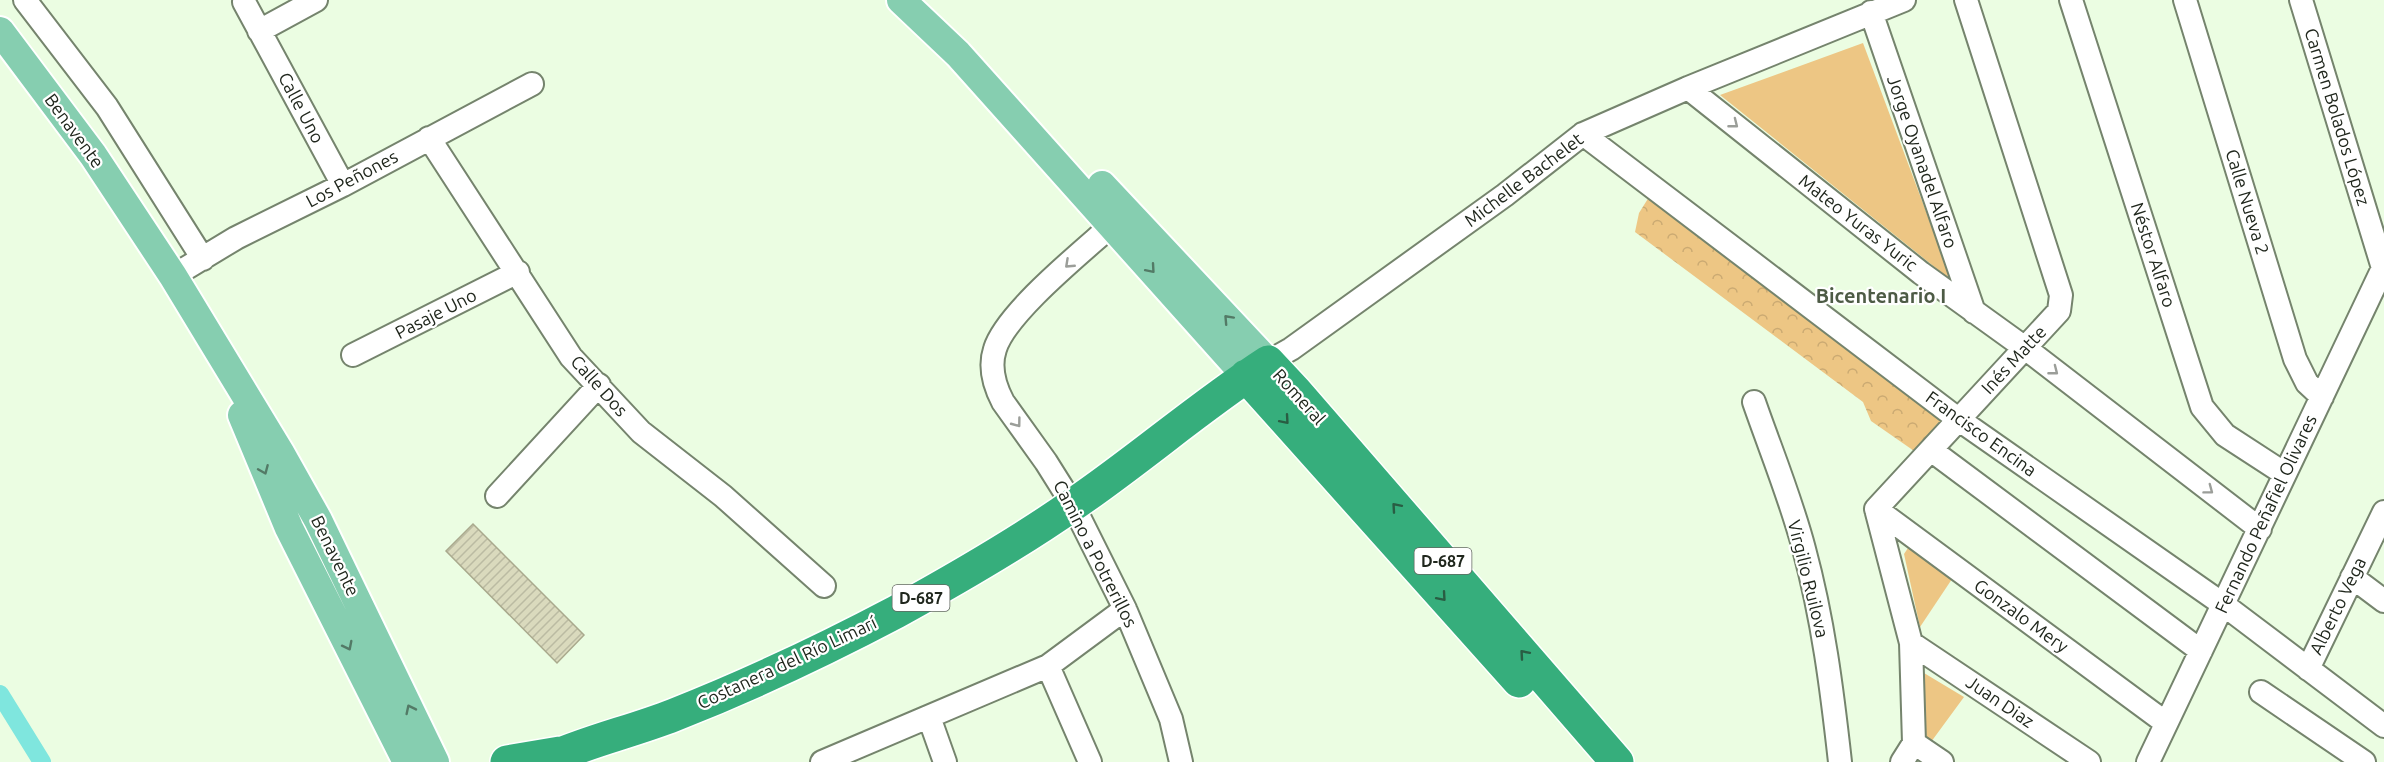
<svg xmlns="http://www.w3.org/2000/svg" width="2384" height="762" viewBox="0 0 2384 762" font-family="Ubuntu,sans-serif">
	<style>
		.grass { fill: #edc684 }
		.park { fill: url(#park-crowns) }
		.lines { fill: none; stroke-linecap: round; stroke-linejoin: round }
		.canal { stroke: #7fe6de; stroke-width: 18 }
		.building { fill: url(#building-hatch); stroke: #a9a98d; stroke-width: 1.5 }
		.minor-casing { stroke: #75846d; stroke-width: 26 }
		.major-casing { stroke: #fff; stroke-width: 32 }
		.highway-casing { stroke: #fff; stroke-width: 36 }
		.minor { stroke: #fff; stroke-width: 22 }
		.major { stroke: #86ceb0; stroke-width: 28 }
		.highway { stroke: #36ae7c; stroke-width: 33 }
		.oneway { stroke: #9b9e99 }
		.oneway2 { stroke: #537a66 }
		.oneway3 { stroke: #295d43 }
		.labels { text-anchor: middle; stroke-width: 4.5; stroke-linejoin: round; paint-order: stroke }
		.shield { fill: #fff; stroke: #636861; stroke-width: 1.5 }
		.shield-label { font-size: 16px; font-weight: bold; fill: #20271d }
		.street-label { font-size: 18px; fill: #20271d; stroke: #fff }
		.neighbourhood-label { font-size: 20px; font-weight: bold; fill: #4d5b45; stroke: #fff }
	</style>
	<defs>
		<pattern id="park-crowns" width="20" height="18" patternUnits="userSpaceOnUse" patternTransform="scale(1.5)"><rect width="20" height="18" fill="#edc684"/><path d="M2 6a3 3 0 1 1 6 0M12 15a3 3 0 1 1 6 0" fill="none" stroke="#cbaa72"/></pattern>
		<pattern id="building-hatch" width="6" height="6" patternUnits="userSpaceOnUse" patternTransform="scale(1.5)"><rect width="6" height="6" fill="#dadabd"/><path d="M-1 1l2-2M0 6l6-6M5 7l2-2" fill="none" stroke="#bbbba2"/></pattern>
	</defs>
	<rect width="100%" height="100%" fill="#ebfde2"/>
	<path class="grass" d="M1863,43L1952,281L1720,95Z
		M1908,548L1952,579L1920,627L1904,554Z
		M1924,673L1964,697L1931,742L1926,739Z"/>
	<path class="park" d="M1649,197L1947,418L1917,453L1871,421L1863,402L1635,232L1639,213Z"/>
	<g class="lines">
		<path class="canal" d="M0,694L42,762"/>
	</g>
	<path class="building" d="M473,524L584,635L557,663L446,551Z"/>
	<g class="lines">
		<defs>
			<path id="minor" d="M25,0L107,107L203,259
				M2071,0L2202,407L2225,435L2285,474
				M2185,0L2295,359L2307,383L2322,397
				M2301,0L2383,268
				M244,2L343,185
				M1871,12L1974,312
				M259,31L316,0
				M1688,88L1921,273L2025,348L2260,529
				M1583,134L1958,419L2224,605L2384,726
				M429,138L571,357L641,432L723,496L824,586
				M1112,225C1082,252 1006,313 995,349C989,367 994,385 1003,402L1046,462L1073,505L1125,609L1171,719L1181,762
				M173,276L236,238L343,185L532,84
				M353,355L518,272
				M1268,362L1291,349L1505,195L1583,134L1688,88L1904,0
				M1754,402C1771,451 1791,499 1804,549C1823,619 1832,690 1840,762
				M1931,450L2201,651
				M497,496L599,385
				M1876,509L2166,723
				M2352,577L2384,601
				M1911,643L2089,762
				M1048,666L1090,762
				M2308,669L2384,512
				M2261,692L2364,762
				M929,717L945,762
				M1914,743L1942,762
				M822,762L1048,666L1125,609
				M1902,762L1914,743L1911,643L1876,509L2059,311L2061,295L1966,0
				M2148,762L2384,266"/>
			<path id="major" d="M901,0L958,54L1246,376
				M0,31L93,155L173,276L281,454L318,520L435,762
				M1102,185L1268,362
				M242,415L289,528L407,762"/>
			<path id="highway" d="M1246,376L1519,681
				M507,762L560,753
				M542,762C584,742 631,732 674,715C750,685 824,650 896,612C956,579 1017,544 1074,504C1140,459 1200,406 1268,362L1296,392L1617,762"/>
		</defs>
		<use href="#minor" class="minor-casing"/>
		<use href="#major" class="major-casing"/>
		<use href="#highway" class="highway-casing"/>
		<use href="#minor" class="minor"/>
		<use href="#major" class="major"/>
		<use href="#highway" class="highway"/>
	</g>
	<defs><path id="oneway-chevron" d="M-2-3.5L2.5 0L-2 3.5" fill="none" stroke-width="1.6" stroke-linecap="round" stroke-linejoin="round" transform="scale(1.5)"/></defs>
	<g class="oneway">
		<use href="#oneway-chevron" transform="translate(1734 124) rotate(38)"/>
		<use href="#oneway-chevron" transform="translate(1069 264) rotate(137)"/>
		<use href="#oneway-chevron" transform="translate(2054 371) rotate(38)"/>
		<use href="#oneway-chevron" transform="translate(1017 423) rotate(53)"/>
		<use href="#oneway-chevron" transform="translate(2209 490) rotate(37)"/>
	</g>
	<g class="oneway2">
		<use href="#oneway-chevron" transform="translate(1151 269) rotate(49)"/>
		<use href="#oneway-chevron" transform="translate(1228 319) rotate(-133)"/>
		<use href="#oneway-chevron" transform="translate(264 470) rotate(67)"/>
		<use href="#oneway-chevron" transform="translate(348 646) rotate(63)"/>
		<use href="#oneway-chevron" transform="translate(410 709) rotate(-116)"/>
	</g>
	<g class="oneway3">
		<use href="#oneway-chevron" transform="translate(1285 420) rotate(49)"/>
		<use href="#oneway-chevron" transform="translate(1396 507) rotate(-131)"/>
		<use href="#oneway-chevron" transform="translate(1442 597) rotate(49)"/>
		<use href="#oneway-chevron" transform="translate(1524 654) rotate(-131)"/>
	</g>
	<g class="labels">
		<g class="shield">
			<rect x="1414.5" y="548" width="57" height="26" rx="4.5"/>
			<rect x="892.5" y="585" width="57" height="26" rx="4.5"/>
		</g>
		<g class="shield-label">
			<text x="1443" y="567">D-687</text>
			<text x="921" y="604">D-687</text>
		</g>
		<g class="street-label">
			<text transform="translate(301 108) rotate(62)" y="6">Calle Uno</text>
			<text transform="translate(2337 117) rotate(73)" y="6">Carmen Bolados López</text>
			<text transform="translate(74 131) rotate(54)" y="6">Benavente</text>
			<text transform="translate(1922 162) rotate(71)" y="6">Jorge Oyanadel Alfaro</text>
			<text transform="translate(352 179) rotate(-28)" y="6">Los Peñones</text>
			<text transform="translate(1524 180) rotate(-37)" y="6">Michelle Bachelet</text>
			<text transform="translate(2247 202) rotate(73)" y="6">Calle Nueva 2</text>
			<text transform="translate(1858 223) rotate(38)" y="6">Mateo Yuras Yuric</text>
			<text transform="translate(2153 255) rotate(72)" y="6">Néstor Alfaro</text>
			<text transform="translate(436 314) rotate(-27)" y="6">Pasaje Uno</text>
			<text transform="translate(2014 360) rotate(-47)" y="6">Inés Matte</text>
			<text transform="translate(599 386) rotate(48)" y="6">Calle Dos</text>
			<text transform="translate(1299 397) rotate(48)" y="6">Romeral</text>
			<text transform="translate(1981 434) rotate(36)" y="6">Francisco Encina</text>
			<text transform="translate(2266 514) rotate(-65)" y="6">Fernando Peñafiel Olivares</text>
			<text transform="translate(1095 554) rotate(63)" y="6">Camino a Potrerillos</text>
			<text transform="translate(335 556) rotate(64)" y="6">Benavente</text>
			<text transform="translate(1808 579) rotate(76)" y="6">Virgilio Ruilova</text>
			<text transform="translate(2338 606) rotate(-64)" y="6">Alberto Vega</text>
			<text transform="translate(2021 616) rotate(36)" y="6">Gonzalo Mery</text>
			<text transform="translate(787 663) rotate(-25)" y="6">Costanera del Río Limarí</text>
			<text transform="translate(2000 702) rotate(34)" y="6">Juan Diaz</text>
		</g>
		<g class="neighbourhood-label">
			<text x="1881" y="303">Bicentenario I</text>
		</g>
	</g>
</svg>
